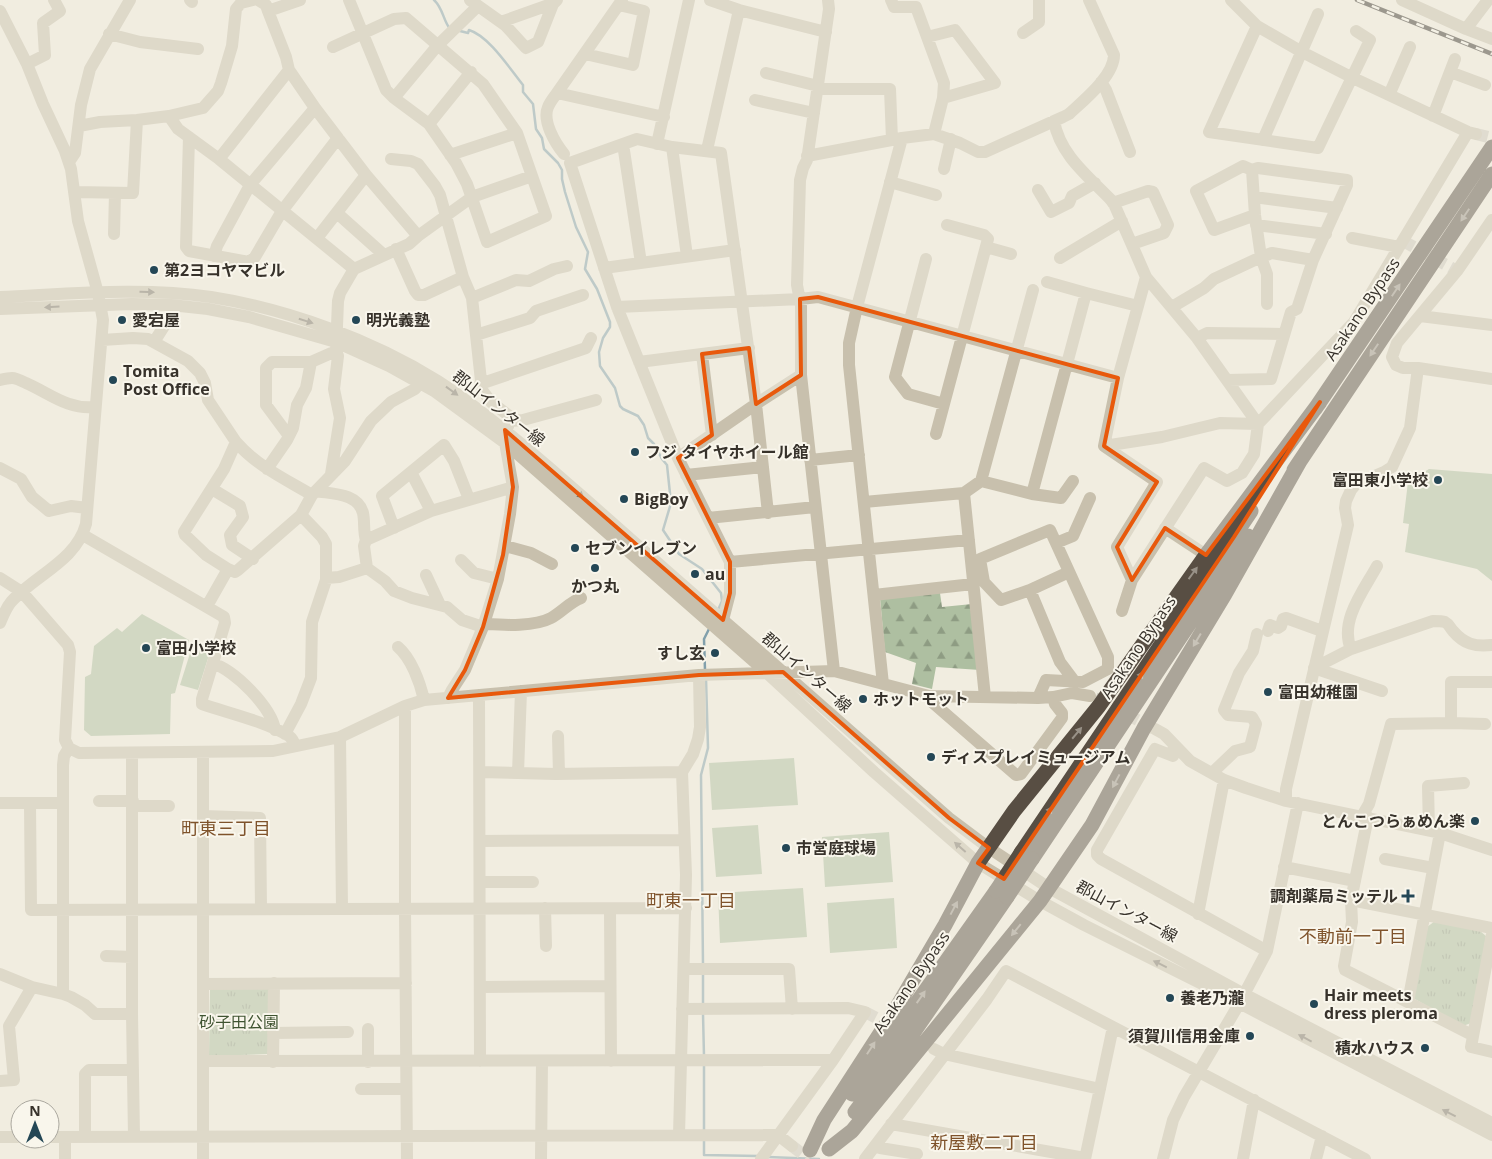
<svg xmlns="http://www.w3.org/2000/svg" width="1492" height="1159" viewBox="0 0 1492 1159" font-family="'Open Sans','Noto Sans JP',sans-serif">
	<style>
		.grass { fill: #aebfa1 }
		.forest { fill: url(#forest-firs) }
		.park { fill: url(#park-tufts) }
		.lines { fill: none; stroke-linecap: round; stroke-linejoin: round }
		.stream { stroke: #82a0ac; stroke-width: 2.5 }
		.minor-tunnel { stroke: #ccc8bc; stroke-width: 12; stroke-dasharray: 12 6; stroke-linecap: butt }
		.minor { stroke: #c8c0ad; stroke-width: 12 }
		.highway { stroke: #584e43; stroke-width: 15 }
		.rail-casing { stroke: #37322b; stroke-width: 4.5 }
		.rail { stroke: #f9f6ec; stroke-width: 2.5; stroke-dasharray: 8; stroke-linecap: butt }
		.highway-bridge { stroke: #584e43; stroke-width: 15 }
		.oneway { fill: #989187 }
		.oneway2 { fill: #787266 }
		.marked { fill: none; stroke: #e8590c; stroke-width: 4; stroke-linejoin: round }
		.poi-dot { fill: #244756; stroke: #f9f6ec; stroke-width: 2 }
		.labels { text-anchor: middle; stroke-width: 4; stroke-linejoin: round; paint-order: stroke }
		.poi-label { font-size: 16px; font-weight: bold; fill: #37322b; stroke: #f9f6ec; text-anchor: start }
		.street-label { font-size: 16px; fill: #37322b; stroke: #f9f6ec }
		.park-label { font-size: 16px; fill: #3f5431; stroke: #f9f6ec }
		.neighbourhood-label { font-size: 18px; fill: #7f532b; stroke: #f9f6ec }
	</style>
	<defs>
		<pattern id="forest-firs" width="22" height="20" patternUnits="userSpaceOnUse" patternTransform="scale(1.25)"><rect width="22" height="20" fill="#aebfa1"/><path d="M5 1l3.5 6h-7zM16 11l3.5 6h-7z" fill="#8e9c83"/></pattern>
		<pattern id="park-tufts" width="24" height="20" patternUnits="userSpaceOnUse" patternTransform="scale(1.25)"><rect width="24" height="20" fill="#aebfa1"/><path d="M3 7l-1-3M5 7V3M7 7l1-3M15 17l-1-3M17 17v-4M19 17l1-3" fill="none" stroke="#8e9c83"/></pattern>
	</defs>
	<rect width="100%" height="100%" fill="#f1ede0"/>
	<path class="grass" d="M1429,469L1492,474V581L1477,569L1405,552L1409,524L1403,523L1408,482Z
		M142,614L189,640L175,693L171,694L170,734L91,736L84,730L85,677L91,674L94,646L117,628L122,632Z
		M192,647L210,652L198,690L180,685Z
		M794,758L798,805L712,810L709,763Z
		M758,825L762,874L716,877L712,828Z
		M889,832L893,882L825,887L822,837Z
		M803,888L807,937L720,943L718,893Z
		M894,898L897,948L830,953L827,903Z"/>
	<path class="forest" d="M940,593L942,607L972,604L980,670L936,667L932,689L912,684L916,663L885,652L880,598Z"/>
	<path class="park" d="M1435,921L1480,931L1486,936L1471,1023L1463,1026L1413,998L1427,927Z
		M269,987L268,1054L209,1056L210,989Z"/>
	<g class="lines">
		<path class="stream" d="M434,0C443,8 443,20 450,29
			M460,31L468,33L469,30C489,36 510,69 523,85V92L533,104L536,129L542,138L544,149L558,163L562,170V179L565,192L576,227L588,252L585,269L597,289L610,322V327L603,338L599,352L600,366L615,388L620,406L623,409L638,416L644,425L648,438L654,444L662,459L667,465L671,503L663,530L679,554L702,569L721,593L722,601L718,610
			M705,670L704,639L709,629
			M703,966L701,775L708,748L706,678
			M703,974V1006
			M703,1014L704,1056
			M704,1064V1131
			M704,1139V1155L758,1156
			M768,1157L819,1159"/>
		<path class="minor-tunnel" d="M1476,134L1492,138
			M1403,241L1457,271
			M1095,698L1155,729
			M865,1012L894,1027
			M792,1146L809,1159"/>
		<path class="minor" d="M190,0L192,2
			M349,0L386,90L394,98L429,124L456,163L467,184L487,242L546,216L532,176
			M470,0L505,25L526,48L538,42L553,4L557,0
			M622,0L557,93L664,117
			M710,0L739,10L826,32
			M828,0L829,9L807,160L803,168L800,180L797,285L801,306V375L834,671
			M891,0L894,7H916L944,83L943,98L934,134
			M1231,0L1257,26L1302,52L1353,78L1468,132L1476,134
			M1402,0L1466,29L1492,39
			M0,11L27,64L43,104L65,151L71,169L78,221L98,293L103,320L86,524C76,561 35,575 11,602C6,608 3,616 0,623
			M268,11L300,0
			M501,22L554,3
			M1257,26L1209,132L1318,148L1370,40L1356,31
			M1466,29L1488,0
			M1023,33L1039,22V0
			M109,34L140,42L198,49
			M927,37L955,30L995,83L943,98
			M333,47L394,19L406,18L483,84L517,133L532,176L472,197L418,236
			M585,54L633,65L644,11L619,5
			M27,64L45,55L43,23L60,11L54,0
			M1450,72L1485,85
			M766,73L818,86
			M1101,82L1106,90L1130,152
			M818,89H890L892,140
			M557,93C554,97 550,102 548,107C542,121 555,143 564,154
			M1389,95L1410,47
			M394,98L438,45L478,6
			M755,100L814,113
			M169,116L178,129L219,159L354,269L409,244L418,236L366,175L315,108L289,70L286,57L268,11L266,5L258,0
			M1433,116L1455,59
			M1054,121C1060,155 1088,176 1111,200L1115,206L1146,277L1197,338L1258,424
			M429,124L471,72
			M79,126L100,122L137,120L169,116L203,108L218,91L221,83L232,46L236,9L241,3L253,0
			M189,137L186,247L189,251L249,262L255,257L282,211L338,138
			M1263,140L1318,14
			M623,144L641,263
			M657,144L689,0
			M672,147L687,256
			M707,150L739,10
			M450,155L517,133
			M807,156L902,138L934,134L960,143L978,152H985L1063,117L1069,114C1084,100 1114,76 1114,55L1089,0
			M219,159L289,70
			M391,159L411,161L418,164L435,186L440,195L463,277L472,298L482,390L491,402L508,415L510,421L504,437L513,487L510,514L498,579L483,627L465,670L452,690L448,698
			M69,162L75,153L81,105L90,69L130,0
			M944,169L951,139
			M890,182L936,195
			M1038,190L1051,212L1069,203L1072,196L1095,183
			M74,192L133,193L137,120
			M1254,197L1337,208
			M1113,203L1148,191L1153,192L1168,225L1164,233L1132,244
			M337,213L384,255
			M1255,215L1214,230L1196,191L1243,166L1252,170L1255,215L1261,257L1267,274V304
			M1492,220L1457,271L1397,343L1392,357L1396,365L1403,368H1418L1492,379
			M1256,225L1326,234
			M114,234L115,193
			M317,238L366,175
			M1352,238L1399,247
			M986,247L1011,254
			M396,249L415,291L418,295H424L463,277
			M214,256L217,246L250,185L315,108
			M1060,258L1122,221
			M926,259L895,377L908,394L944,404
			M604,268L735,250
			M1146,277L1118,378L1104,446L1162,437L1220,423L1258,424
			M1047,282L1086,293
			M0,297C70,294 142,287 211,297C288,309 372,340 438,381C449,388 460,396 471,404C510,433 545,464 582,496C646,553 710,609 775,665L949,818L989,848L1049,888L1244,994L1492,1123
			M472,298L516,280L529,281L554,269L567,266
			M617,307L800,299L818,297L1118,378
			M1172,307L1204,288L1214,279L1261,257L1272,253L1313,260
			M0,309L132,304L171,305L208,309L249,317L336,342L389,366L434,391L505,443L767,673L874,772L978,863L1040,901L1084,925L1220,993L1492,1135
			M1420,316L1492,325
			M476,335L530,318L536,311L583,295
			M1197,338L1207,333L1284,334
			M102,340L133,338L148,339L188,361L200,373L205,383L208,400L236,442
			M154,342L168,320
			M702,354L712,435
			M639,362L749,348
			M0,380C4,379 8,378 12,378C16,378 22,381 26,383C49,393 68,410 95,407
			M1228,380L1271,379L1291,312L1297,309L1313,260L1347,185V180L1258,168L1252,170
			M480,384L586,348L591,338
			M510,421L523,420L596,400
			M936,434L988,239L984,235L947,225
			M289,436L266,405V368L272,362H311L336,351
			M1104,446L1157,482L1117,547L1132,580
			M678,458L756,404L801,375
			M810,460L859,455
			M0,468L21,479L32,497L49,511L71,506L87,508
			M267,469L287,440L293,428L297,405L306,388L311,362
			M411,472L431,511
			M331,474L340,418L334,389L338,356L336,351L338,301L340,293L354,269
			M686,475L763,467
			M981,481L1033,290
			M212,489L240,506L243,517L230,535L232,545L253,559
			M316,491C332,494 358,493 363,513C365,522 363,531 366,540L431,511L513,487
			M1032,494L1086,293L1138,306
			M864,502L964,493
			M708,518L815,507
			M394,528L382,496L444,445L454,461L469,499
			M1165,528L1206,555
			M83,535L224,617L225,623L202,699V704C228,713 267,722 289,736C293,739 294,742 295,746
			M366,540L364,546L367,568L385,581L394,591L412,598L447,607L462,620L483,627
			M1056,543L1073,536L1090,498
			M505,546L531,553L552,564
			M461,560L474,573L498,579
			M730,562L969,540
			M228,569L206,555L185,535L184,532L224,469L236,442C257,466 285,479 312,495
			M426,575L440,605
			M0,578L22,592L68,645L70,652L65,740L69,748L79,753L273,751L340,737L405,706L424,700L699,675L834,671L929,696L1038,698L1053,697L1072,693L1090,696
			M326,578L339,577L367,568
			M1030,590L1060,662L1075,682
			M874,595L973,584
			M207,606L228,569L235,572L238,570L301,515L312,495L345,461L371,421L391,402L415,389L420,383
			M1122,611L1132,580L1204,468L1227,481L1242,473L1254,454L1258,424L1354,322L1468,132
			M723,620L730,593V562L678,458L617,307L570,163L637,139L672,147L721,153L756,404L768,513
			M484,624C503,625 534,627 551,618C562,612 570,602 581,598
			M1268,631L1270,625L1278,628L1281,626L1283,619L1286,618L1322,631
			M398,647C411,658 420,682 424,700
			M1351,649C1339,621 1364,590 1377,566
			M213,664C234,669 272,708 275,730
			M1314,668L1351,649L1433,621C1437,621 1442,621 1445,622C1449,624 1450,628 1453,631C1464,644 1475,647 1492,645
			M1314,668L1382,691
			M883,684L849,365V343L857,307L902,138
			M479,695L480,1061
			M929,696L932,702L1016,775L1021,774L1062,718V713L1055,704L1053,697
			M985,697L964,493L981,481L1032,494L1061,498L1073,481
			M1038,698L1046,680L1083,682L1108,669V657L1056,543L1050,530L980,559L984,582L1001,600L1030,590L1069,572
			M405,706V908L407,1159
			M1451,723L1485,724
			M1155,729L1164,734L1190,761L1224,780L1246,788L1286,801L1440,833L1492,850
			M285,734L301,704L311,678L312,622L326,580V544L322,537L301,515
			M558,736L559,774
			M340,737L342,908
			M1174,745L1173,756L1155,749L1097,850V855L1101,859L1267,951
			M132,753V1014
			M480,772L556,774L682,772
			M518,773L521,691
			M1212,773L1235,751L1250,747L1256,724L1252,717L1228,715L1224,710L1239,673L1253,651L1257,634
			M99,801H133
			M1286,801V789L1348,525L1345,508L1346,501L1351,490L1356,484L1384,472L1392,467L1410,428L1418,368
			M0,803H63
			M30,804L31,910L686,908
			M132,806H169
			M203,816L260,818L261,909
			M1362,816L1369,804L1391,724L1451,723V682H1492
			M1368,817L1351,900L1492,928
			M1429,830L1428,786L1464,783
			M480,841L684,840
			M1385,859L1433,868
			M1284,867L1355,881
			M480,882H533
			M1351,900L1352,922L1344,966L1345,970L1472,1035
			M545,908L546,946
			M610,909L611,1061
			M1198,914L1224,780
			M1492,934L1471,1047L1492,1052
			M106,956L132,957
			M684,969H789L792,1009
			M0,974L32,987L63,994L71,997L85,1005L95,1014H132L134,1136
			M203,984L406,983
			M480,987L610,986
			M63,994V765L64,756L69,748
			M1408,1002L1440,833
			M682,1009L848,1008L865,1012L833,1060L761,1159
			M368,1029V1062
			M273,1033L348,1032
			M934,1049L944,1054L1100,1089
			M203,1061L833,1060
			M273,1062L274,983
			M0,1081L14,1080L9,1026L32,987
			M361,1089H406
			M891,1124L1085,1158
			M679,1135L686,875L682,772L693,754L698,739L700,727L699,675
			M0,1137H20
			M50,1137L778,1135L792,1146
			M85,1137V1074L89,1070H133
			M876,1145L880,1148L917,1154
			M65,1159V1137
			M203,1159V753
			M541,1159L542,1061
			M865,1159L987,999L1006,971L1365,1159
			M1085,1159L1113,1027
			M1163,1159L1173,1120L1184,1097L1239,1004L1267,951L1298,803
			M1243,1159L1254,1100
			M1316,1159L1322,1136"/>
		<path class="highway" d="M1315,409L1492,147
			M1294,470L1492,174
			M1021,853L1251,511
			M1032,859L1248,536
			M852,1094L996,891
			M855,1112L900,1052L1007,897
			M829,1149L852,1131L903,1069L1040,901L1092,825L1144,728L1225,594L1300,461
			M810,1150L824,1120L894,1012L945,925L978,863L1014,811L1099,706L1206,555L1320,402"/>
		<defs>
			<path id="rail" d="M1357,0L1492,54"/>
		</defs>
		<use href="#rail" class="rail-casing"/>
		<use href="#rail" class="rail"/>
		<path class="highway-bridge" d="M996,891L1021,853
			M1007,897L1032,859"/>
	</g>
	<defs><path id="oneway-solid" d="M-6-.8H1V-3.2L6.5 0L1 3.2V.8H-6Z" transform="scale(1.25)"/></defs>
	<g class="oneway">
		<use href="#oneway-solid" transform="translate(1465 215) rotate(124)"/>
		<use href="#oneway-solid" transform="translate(1396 290) rotate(-56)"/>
		<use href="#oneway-solid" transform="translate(1374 350) rotate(124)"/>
		<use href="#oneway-solid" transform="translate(1193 573) rotate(-54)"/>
		<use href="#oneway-solid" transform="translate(1197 640) rotate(121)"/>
		<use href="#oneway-solid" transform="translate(1139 678) rotate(-56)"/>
		<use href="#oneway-solid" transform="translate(1077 733) rotate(-50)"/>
		<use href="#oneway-solid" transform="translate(1116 781) rotate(118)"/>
		<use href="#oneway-solid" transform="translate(1048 813) rotate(-56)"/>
		<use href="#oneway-solid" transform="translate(954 908) rotate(-62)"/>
		<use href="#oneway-solid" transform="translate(1016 930) rotate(129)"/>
		<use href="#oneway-solid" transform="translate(921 997) rotate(-55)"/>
		<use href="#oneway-solid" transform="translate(871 1048) rotate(-57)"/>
	</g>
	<g class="oneway2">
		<use href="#oneway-solid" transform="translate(147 292) rotate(1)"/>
		<use href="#oneway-solid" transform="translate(52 307) rotate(177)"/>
		<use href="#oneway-solid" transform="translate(306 321) rotate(17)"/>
		<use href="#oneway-solid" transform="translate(452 391) rotate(36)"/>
		<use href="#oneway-solid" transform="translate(578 493) rotate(41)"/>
		<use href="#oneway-solid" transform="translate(960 847) rotate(-139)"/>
		<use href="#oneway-solid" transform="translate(1160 964) rotate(-154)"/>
		<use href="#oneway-solid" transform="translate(1305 1038) rotate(-152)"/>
		<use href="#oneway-solid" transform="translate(1449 1113) rotate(-153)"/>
	</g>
	<path d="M0 0H1492V1159H0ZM818,297L1118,378L1104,446L1157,482L1117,547L1132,580L1165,528L1206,555L1320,402L1234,537L1004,879L978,863L989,848L949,818L783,672L699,675L448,698L465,670L483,627L503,555L513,487L505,430L723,620L730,593V562L678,458L712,435L702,354L749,348L756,404L801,375L800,299Z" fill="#f1ede0" fill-opacity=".55" fill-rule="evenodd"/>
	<path class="marked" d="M818,297L1118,378L1104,446L1157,482L1117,547L1132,580L1165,528L1206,555L1320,402L1234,537L1004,879L978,863L989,848L949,818L783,672L699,675L448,698L465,670L483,627L503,555L513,487L505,430L723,620L730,593V562L678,458L712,435L702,354L749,348L756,404L801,375L800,299Z"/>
	<g class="poi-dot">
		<circle cx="154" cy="270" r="5"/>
		<circle cx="122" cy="320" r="5"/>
		<circle cx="356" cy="320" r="5"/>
		<circle cx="113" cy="380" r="5"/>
		<circle cx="635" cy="452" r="5"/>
		<circle cx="1438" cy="480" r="5"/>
		<circle cx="624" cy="499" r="5"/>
		<circle cx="575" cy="548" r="5"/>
		<circle cx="595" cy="568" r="5"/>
		<circle cx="695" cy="574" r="5"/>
		<circle cx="146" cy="648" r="5"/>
		<circle cx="715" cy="653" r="5"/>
		<circle cx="1268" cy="692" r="5"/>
		<circle cx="863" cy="699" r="5"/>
		<circle cx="931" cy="757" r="5"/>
		<circle cx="1475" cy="821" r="5"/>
		<circle cx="786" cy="848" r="5"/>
		<path d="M1405.5 888.5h5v5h5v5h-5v5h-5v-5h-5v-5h5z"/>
		<circle cx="1170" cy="998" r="5"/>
		<circle cx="1314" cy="1004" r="5"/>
		<circle cx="1250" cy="1036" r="5"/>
		<circle cx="1425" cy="1048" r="5"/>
	</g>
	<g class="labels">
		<g class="poi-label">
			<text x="164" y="276">第2ヨコヤマビル</text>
			<text x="132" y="326">愛宕屋</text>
			<text x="366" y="326">明光義塾</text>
			<text x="123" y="377">Tomita<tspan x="123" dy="18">Post Office</tspan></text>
			<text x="645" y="458">フジ タイヤホイール館</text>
			<text x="1428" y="486" text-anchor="end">富田東小学校</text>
			<text x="634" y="505">BigBoy</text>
			<text x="585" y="554">セブンイレブン</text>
			<text x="705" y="580">au</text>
			<text x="595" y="592" text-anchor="middle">かつ丸</text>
			<text x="156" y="654">富田小学校</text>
			<text x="705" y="659" text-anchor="end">すし玄</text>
			<text x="1278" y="698">富田幼稚園</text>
			<text x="873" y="705">ホットモット</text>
			<text x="941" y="763">ディスプレイミュージアム</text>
			<text x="1465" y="827" text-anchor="end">とんこつらぁめん楽</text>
			<text x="796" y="854">市営庭球場</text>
			<text x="1398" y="902" text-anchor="end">調剤薬局ミッテル</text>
			<text x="1324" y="1001">Hair meets<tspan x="1324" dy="18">dress pleroma</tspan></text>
			<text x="1180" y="1004">養老乃瀧</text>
			<text x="1240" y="1042" text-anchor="end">須賀川信用金庫</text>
			<text x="1415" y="1054" text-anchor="end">積水ハウス</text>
		</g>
		<g class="street-label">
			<text transform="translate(1362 309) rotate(-56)" y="6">Asakano Bypass</text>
			<text transform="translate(499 408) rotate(38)" y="6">郡山インター線</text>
			<text transform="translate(1138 647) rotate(-56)" y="6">Asakano Bypass</text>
			<text transform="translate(807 672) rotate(41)" y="6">郡山インター線</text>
			<text transform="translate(1127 911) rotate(28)" y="6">郡山インター線</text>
			<text transform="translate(911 982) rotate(-55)" y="6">Asakano Bypass</text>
		</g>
		<g class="park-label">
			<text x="239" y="1028">砂子田公園</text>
		</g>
		<g class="neighbourhood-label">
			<text x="226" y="835">町東三丁目</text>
			<text x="691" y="907">町東一丁目</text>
			<text x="1353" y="943">不動前一丁目</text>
			<text x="984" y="1149">新屋敷二丁目</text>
		</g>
	</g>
	<g transform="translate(35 1124)"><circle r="24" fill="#f9f6ec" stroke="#aba89f"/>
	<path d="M0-4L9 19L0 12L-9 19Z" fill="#244756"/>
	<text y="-8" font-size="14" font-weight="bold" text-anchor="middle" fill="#37322b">N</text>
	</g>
</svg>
